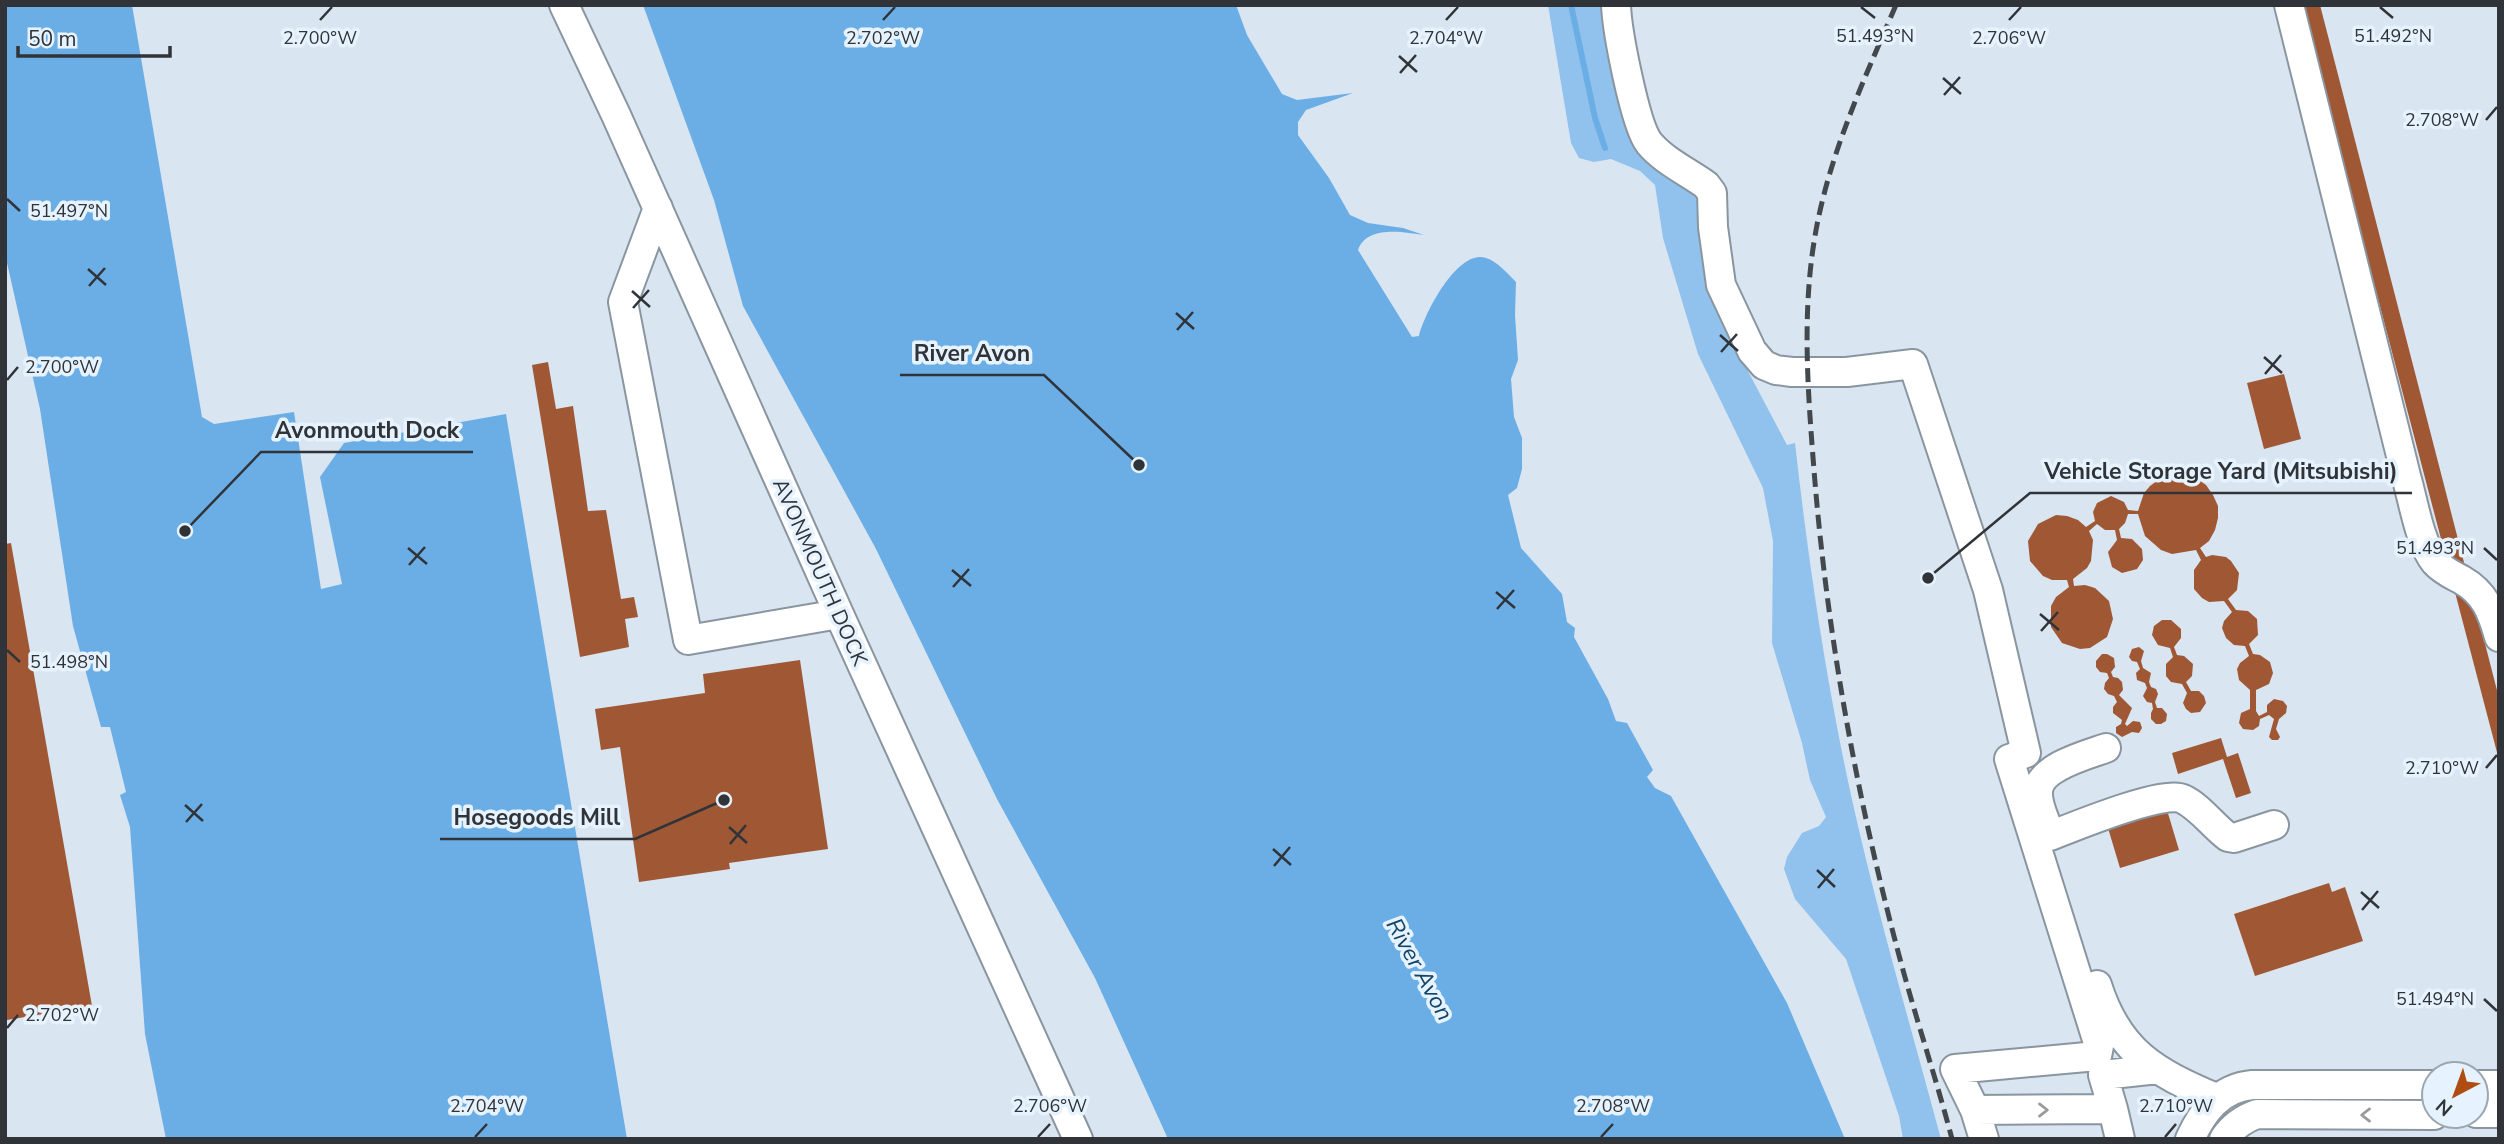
<svg xmlns="http://www.w3.org/2000/svg" width="2504" height="1144" viewBox="0 0 2504 1144" font-family="'Nunito Sans',sans-serif">
	<style>
		.green { fill: #90c2ed }
		.water { fill: #6baee6 }
		.lines { fill: none; stroke-linecap: round; stroke-linejoin: round }
		.stream { stroke: #6baee6; stroke-width: 6 }
		.building { fill: #9f5734 }
		.minor-casing { stroke: #89959f; stroke-width: 32 }
		.minor { stroke: #fff; stroke-width: 28 }
		.rail { stroke: #43484d; stroke-width: 5; stroke-dasharray: 14 7; stroke-linecap: butt }
		.oneway { stroke: #989a9c }
		.ticks { fill: none; stroke: #303439; stroke-width: 2.5 }
		.labels { text-anchor: middle; stroke-width: 7; stroke-linejoin: round; paint-order: stroke }
		.street-label { font-size: 21px; fill: #303439; stroke: #e6f3fe }
		.water-label { font-size: 23px; font-style: italic; fill: #12456a; stroke: #e6f3fe }
		.ticks-label { font-size: 18px; text-anchor: middle; fill: #303439; stroke: #e6f3fe; stroke-width: 7; stroke-linejoin: round; paint-order: stroke }
		.leader { fill: none; stroke: #303439; stroke-width: 2.5 }
		.callout-dot { fill: #303439; stroke: #e6f3fe; stroke-width: 2.5 }
		.callout-label { font-size: 23px; text-anchor: middle; font-weight: bold; fill: #303439; stroke: #e6f3fe; stroke-width: 7; stroke-linejoin: round; paint-order: stroke }
	</style>
	<rect width="100%" height="100%" fill="#d9e5f1"/>
	<path class="green" d="M1548,5H1607L1625,112L1702,190L1741,358L1787,445L1795,443C1806,541 1820,639 1839,737C1865,872 1905,1005 1941,1139H1903L1899,1116L1846,959L1795,899L1784,869L1787,857L1802,833L1819,826L1826,817L1810,780L1802,743L1772,643L1773,541L1763,488L1698,354L1663,238L1655,185L1640,171L1611,159L1594,162L1579,158L1571,143Z"/>
	<path class="water" d="M5,5H132L202,417L214,424L294,412L321,589L342,584L320,477L344,443L506,414L627,1139H166L145,1034L130,827L120,795L126,792L110,727H101L73,626L40,409L5,254Z
		M643,5H1236L1247,35L1282,94L1297,100L1353,93L1306,110L1298,122V135L1329,178L1350,215L1368,223L1403,228L1424,235C1403,232 1367,225 1358,250L1412,337L1419,336C1424,314 1458,248 1486,258C1497,261 1508,274 1516,282L1515,315L1518,360L1511,379L1514,417L1522,438V469L1517,488L1508,495L1521,548L1562,594L1567,622L1575,628L1574,637L1608,699L1616,721L1627,723L1653,770L1647,777L1655,788L1671,796L1787,1003L1845,1139H1168L1095,978L997,799L876,549L743,306L714,200Z"/>
	<g class="lines">
		<path class="stream" d="M1571,5L1595,118L1605,148"/>
	</g>
	<path class="building" d="M2301,5H2320L2499,698V760Z
		M548,362L556,409L573,406L588,511L606,510L621,599L634,597L638,617L625,619L629,647L580,657L532,365Z
		M2284,374L2301,439L2264,449L2247,383Z
		M2172,475H2185L2196,478L2206,485L2213,495L2218,506V518L2215,530L2209,541L2200,548L2206,557L2212,555L2226,557L2231,561L2239,573L2237,590L2228,599L2236,610L2248,611L2257,619L2258,635L2249,644L2253,654L2260,655L2270,662L2273,673L2269,684L2256,690V711L2259,716L2267,712V705L2274,699L2283,701L2287,706L2286,713L2279,719L2276,729L2280,737L2278,740H2272L2269,737L2274,719L2269,715L2260,719L2259,726L2253,730L2243,729L2239,723L2241,713L2250,709V690L2239,680L2237,669L2240,663L2249,656L2245,646L2234,645L2226,638L2222,628L2224,621L2232,612L2224,601L2209,602L2202,598L2194,589V570L2201,560L2196,550L2172,554L2161,550L2145,536L2138,514H2128L2125,523L2119,529L2121,538L2132,539L2142,549L2143,560L2137,569L2122,573L2112,567L2108,552L2117,540L2115,530H2105L2097,524L2089,531L2093,540L2091,561L2087,568L2073,579L2074,586L2085,585L2095,588L2109,601L2113,619L2107,637L2090,648L2080,649L2062,643L2051,627V606L2056,597L2069,587L2067,580H2052L2043,576L2030,561L2028,541L2038,524L2056,515L2067,516L2078,520L2086,527L2095,521L2093,512L2097,503L2111,496L2124,502L2128,510L2138,511L2144,493L2150,486L2161,478Z
		M11,543L92,1006L7,1020L5,1008V544Z
		M2162,620H2171L2181,629V638L2174,647L2177,655L2184,656L2193,664L2192,676L2186,682L2191,691H2199L2204,696L2206,703L2200,712L2191,713L2186,709L2183,703L2187,693L2182,684L2171,682L2166,676V664L2173,657L2170,648L2158,645L2152,635L2154,626Z
		M2139,647L2144,651L2141,661L2143,668L2151,673L2149,682L2151,687L2156,689L2158,694L2155,702L2157,708H2162L2167,714L2166,721L2161,724H2156L2151,719V713L2153,709L2152,703L2147,702L2143,696L2147,688L2145,683L2137,680L2136,673L2140,669L2137,662L2132,661L2129,657L2132,649Z
		M2102,654H2107L2114,658L2115,667L2111,672L2113,677L2118,678L2122,682L2123,690L2119,695L2132,708L2125,724L2127,726L2133,721L2140,722L2142,728L2139,733L2132,732L2122,737L2116,733V727L2121,724L2122,720L2113,713V707L2117,702L2114,696L2108,694L2104,689L2105,683L2109,678L2107,673L2100,672L2096,667V661Z
		M800,660L828,849L729,863L730,869L639,882L620,747L601,750L595,709L705,693L703,674Z
		M2221,738L2227,757L2238,753L2251,793L2236,798L2223,759L2178,774L2172,753Z
		M2167,810L2179,850L2120,868L2108,828Z
		M2329,883L2332,892L2345,887L2363,941L2255,976L2234,914Z"/>
	<g class="lines">
		<defs>
			<path id="minor" d="M564,5L616,115L839,614L1078,1139
				M1616,5C1617,31 1635,125 1649,143C1664,161 1688,172 1706,185L1712,193L1713,227L1721,285L1752,351L1764,365L1776,370L1792,372H1847L1913,364L1988,590L2026,753L2009,759L2099,1046L2097,1056L1955,1069L1975,1110L1984,1139
				M2289,5L2406,476C2413,500 2420,544 2435,562C2443,571 2453,575 2462,580C2485,593 2492,612 2499,637
				M658,208L623,302L688,640L839,614
				M2048,829C2044,817 2037,804 2038,791C2040,767 2086,755 2106,748
				M2050,836C2073,827 2165,789 2183,799C2200,807 2213,826 2228,837L2234,838L2274,825
				M2097,985C2118,1052 2155,1072 2216,1098
				M2476,1085H2499
				M2113,1109L2103,1075L2158,1069
				M1975,1110L2113,1109L2120,1139
				M2476,1113H2499
				M2190,1139C2203,1111 2220,1088 2252,1085H2434
				M2224,1139C2232,1127 2243,1119 2257,1114L2434,1115"/>
		</defs>
		<use href="#minor" class="minor-casing"/>
		<use href="#minor" class="minor"/>
		<path class="rail" d="M1896,5C1863,82 1827,159 1814,242C1802,318 1808,394 1814,470C1827,635 1857,799 1900,959C1916,1019 1936,1078 1952,1139"/>
	</g>
	<defs><path id="oneway-chevron" d="M-2-3.5L2.5 0L-2 3.5" fill="none" stroke-width="1.6" stroke-linecap="round" stroke-linejoin="round" transform="scale(1.75)"/></defs>
	<g class="oneway">
		<use href="#oneway-chevron" transform="translate(2043 1110)"/>
		<use href="#oneway-chevron" transform="translate(2366 1115) rotate(180)"/>
	</g>
	<path class="ticks" d="M1861,7L1875,18M2380,7L2393,18M320,20L332,7M883,20L895,7M1446,20L1458,7M2009,20L2021,7M1399,56L1417,72M1400,73L1416,55M1943,78L1961,94M1944,95L1960,77M2486,120L2497,107M7,199L20,211M88,269L106,285M89,286L105,268M632,291L650,307M633,308L649,290M1176,313L1194,329M1177,330L1193,312M1720,335L1738,351M1721,352L1737,334M2264,357L2282,373M2265,374L2281,355M7,380L18,367M408,548L427,564M2484,548L2497,560M409,565L425,547M952,570L971,586M953,587L969,569M1496,592L1515,608M1497,609L1514,590M2040,614L2059,630M2041,631L2058,612M7,650L20,662M2486,768L2497,755M185,805L203,821M186,822L202,804M729,827L747,843M730,844L746,825M1273,849L1291,865M1274,866L1290,847M1817,870L1835,887M1818,888L1834,869M2361,892L2379,908M2362,910L2378,891M2484,999L2497,1011M7,1028L18,1015M475,1137L487,1124M1038,1137L1050,1124M1601,1137L1613,1124M2165,1137L2176,1124"/>
	<g class="labels">
		<g class="street-label">
			<text transform="translate(820 572) rotate(66)" y="7">AVONMOUTH DOCK</text>
		</g>
		<g class="water-label">
			<text transform="translate(1420 969) rotate(61)" y="8">River Avon</text>
		</g>
	</g>
	<g class="ticks-label">
		<text x="2393" y="42">51.492°N</text>
		<text x="1875" y="42">51.493°N</text>
		<text x="320" y="44">2.700°W</text>
		<text x="883" y="44">2.702°W</text>
		<text x="1446" y="44">2.704°W</text>
		<text x="2009" y="44">2.706°W</text>
		<text x="2442" y="126">2.708°W</text>
		<text x="69" y="217">51.497°N</text>
		<text x="62" y="373">2.700°W</text>
		<text x="2435" y="554">51.493°N</text>
		<text x="69" y="668">51.498°N</text>
		<text x="2442" y="774">2.710°W</text>
		<text x="2435" y="1005">51.494°N</text>
		<text x="62" y="1021">2.702°W</text>
		<text x="487" y="1112">2.704°W</text>
		<text x="1050" y="1112">2.706°W</text>
		<text x="1613" y="1112">2.708°W</text>
		<text x="2176" y="1112">2.710°W</text>
	</g>
	<path class="leader" d="M1139 465L1044 375H900M185 531L261 452H473M1928 578L2030 493H2412M724 800L635 839H440"/>
	<g class="callout-dot">
		<circle cx="1139" cy="465" r="7"/>
		<circle cx="185" cy="531" r="7"/>
		<circle cx="1928" cy="578" r="7"/>
		<circle cx="724" cy="800" r="7"/>
	</g>
	<g class="callout-label">
		<text x="972" y="361">River Avon</text>
		<text x="367" y="438">Avonmouth Dock</text>
		<text x="2221" y="479">Vehicle Storage Yard (Mitsubishi)</text>
		<text x="537" y="825">Hosegoods Mill</text>
	</g>
	<rect width="2504" height="1144" fill="none" stroke="#303439" stroke-width="14"/>
	<g transform="translate(2455 1095) rotate(221)"><circle r="33" fill="#e6f3fe" stroke="#9da7af" stroke-width="2"/>
	<path d="M0-5L12 26L0 18L-12 26Z" fill="#ae4c11"/>
	<text y="-10" font-size="19" font-weight="bold" text-anchor="middle" fill="#303439">N</text>
	</g>
	<path d="M18 46v10h152v-10" fill="none" stroke="#303439" stroke-width="3.5"/>
	<text x="28" y="46" font-size="21" fill="#303439" stroke="#e6f3fe" stroke-width="5" paint-order="stroke">50 m</text>
</svg>
